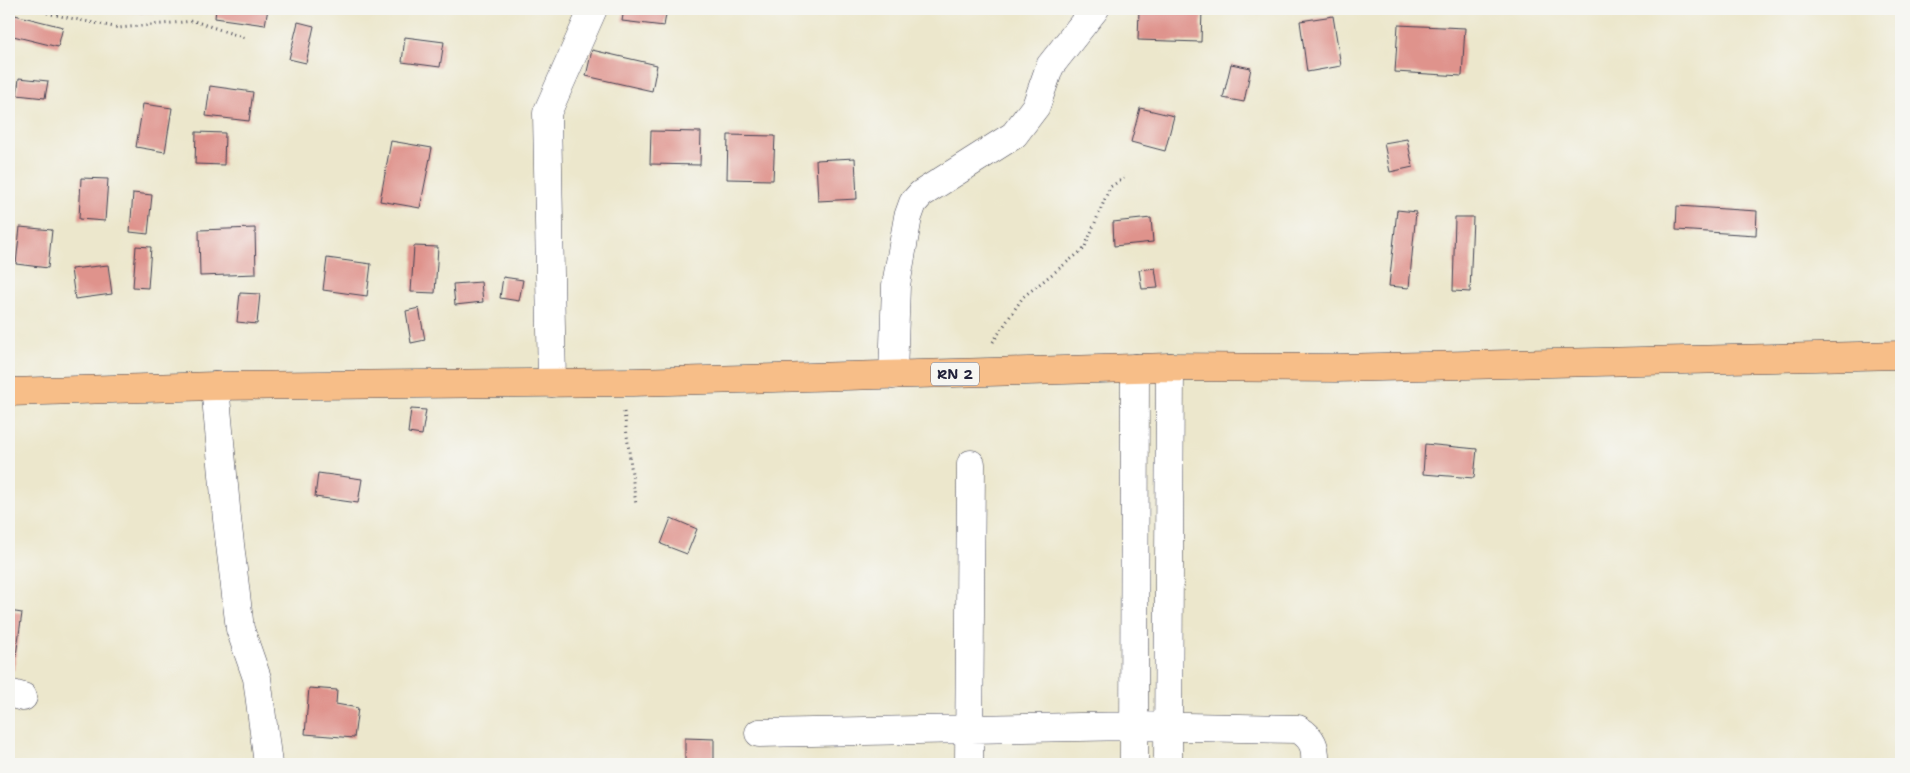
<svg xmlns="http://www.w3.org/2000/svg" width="1910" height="773" viewBox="0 0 1910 773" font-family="'Shantell Sans',sans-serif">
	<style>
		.building { fill: #df938c }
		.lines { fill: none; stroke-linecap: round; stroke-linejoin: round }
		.minor-casing { stroke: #404051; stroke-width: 29 }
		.major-casing { stroke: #404051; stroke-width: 29 }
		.path { stroke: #404051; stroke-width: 3; stroke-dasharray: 1 4; stroke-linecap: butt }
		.minor { stroke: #fff; stroke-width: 28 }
		.major { stroke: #f7be88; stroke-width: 28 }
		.labels { text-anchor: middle; stroke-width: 4; stroke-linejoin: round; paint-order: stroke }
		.shield { fill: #f6f6f2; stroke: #626272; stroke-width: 1 }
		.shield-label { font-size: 14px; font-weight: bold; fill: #22223b }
	</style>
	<rect width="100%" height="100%" fill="#f6f6f2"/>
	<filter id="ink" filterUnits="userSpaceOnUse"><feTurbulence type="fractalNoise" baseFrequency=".02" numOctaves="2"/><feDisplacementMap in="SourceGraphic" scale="10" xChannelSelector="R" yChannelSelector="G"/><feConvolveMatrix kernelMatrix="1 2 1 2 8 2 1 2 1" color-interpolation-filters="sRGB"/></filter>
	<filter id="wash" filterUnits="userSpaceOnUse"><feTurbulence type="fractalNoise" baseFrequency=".0096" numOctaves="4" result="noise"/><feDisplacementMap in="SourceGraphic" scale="20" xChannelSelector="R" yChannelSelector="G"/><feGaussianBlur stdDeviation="1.12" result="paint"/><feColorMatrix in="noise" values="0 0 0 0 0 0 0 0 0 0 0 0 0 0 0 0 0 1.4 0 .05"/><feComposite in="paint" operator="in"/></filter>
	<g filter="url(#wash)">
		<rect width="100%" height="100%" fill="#ece7cc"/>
		<g id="blocks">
			<path class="building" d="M116,9H160V13L116,12Z
				M216,9H268L265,25L215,18Z
				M624,9H667L664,26L622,21Z
				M1139,9H1202L1201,42L1138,40Z
				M1236,9H1260L1259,14Z
				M15,15L63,27L58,47L9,35Z
				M1333,16L1341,66L1307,72L1300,21Z
				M298,22L314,26L306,63L289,59Z
				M1398,25L1465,28L1462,76L1395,72Z
				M405,37L444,42L440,67L402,62Z
				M592,50L657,65L652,91L586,76Z
				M1231,64L1251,68L1244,102L1223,98Z
				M19,78L48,81L45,98L17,95Z
				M210,86L253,92L249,121L206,116Z
				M143,104L172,108L165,152L136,147Z
				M1140,108L1174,116L1165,151L1131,142Z
				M651,131L701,132L700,165L650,164Z
				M196,132L225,133L224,165L195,164Z
				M728,135L775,136L773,180L727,179Z
				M1407,139L1413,167L1390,172L1384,143Z
				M391,141L432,148L420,208L380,201Z
				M855,158L857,199L818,201L816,160Z
				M81,178L108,179L105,221L79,219Z
				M133,193L152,195L148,234L130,232Z
				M1677,206L1757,211L1756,235L1676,230Z
				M1397,210L1416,212L1409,288L1389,286Z
				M1455,217H1473L1470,292L1453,291Z
				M1151,218L1153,242L1114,246L1113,222Z
				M20,227L52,230L48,268L16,264Z
				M255,228L256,274L200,276L199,230Z
				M136,246L151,247L148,288L133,287Z
				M414,246L438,247L435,293L411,292Z
				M327,258L371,264L367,296L323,290Z
				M108,265L112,294L75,299L71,269Z
				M1155,268L1158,288L1142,289L1139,270Z
				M503,277L523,280L519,301L500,298Z
				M481,282L483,302L455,305L453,284Z
				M240,293L260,294L257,324L237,322Z
				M419,308L425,340L411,343L406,311Z
				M411,409L426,410L422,435L408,433Z
				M1425,444L1477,449L1474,478L1423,474Z
				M318,473L362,479L358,503L315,497Z
				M671,518L697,529L687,554L661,544Z
				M9,611L22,613L14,670H9Z
				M309,688L337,690L336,704L358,708L354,738L305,734Z
				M685,738L714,739V764H685Z"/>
		</g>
	</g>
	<g filter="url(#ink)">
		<use href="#blocks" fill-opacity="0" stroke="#404051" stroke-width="1"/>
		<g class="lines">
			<defs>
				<path id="minor" d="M893,375L896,285L908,217L913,203L921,194L1014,135L1036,106L1050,66L1095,9
					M552,383L547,113L593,9
					M215,386L227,519L240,629L257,678L268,764
					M9,693L23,697
					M759,733L1135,726L1298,729C1313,738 1316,747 1315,764
					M969,764L971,464
					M1134,764L1135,368
					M1168,764L1170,367"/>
				<path id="major" d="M9,392L215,386L633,382L1170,367L1337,368L1901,355"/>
			</defs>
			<use href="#minor" class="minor-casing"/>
			<use href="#major" class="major-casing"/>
			<path class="path" d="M38,9L50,14L119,28L194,21L245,38
				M993,342L1023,297L1084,249L1110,187L1124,178
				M624,412L636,505"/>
			<use href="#minor" class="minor"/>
			<use href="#major" class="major"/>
		</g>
	</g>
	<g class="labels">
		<rect class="shield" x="931" y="362.5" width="48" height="23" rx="4"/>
		<g class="shield-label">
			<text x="955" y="379">RN 2</text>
		</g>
	</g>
	<rect width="1910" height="773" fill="none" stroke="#f6f6f2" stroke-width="30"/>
</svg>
